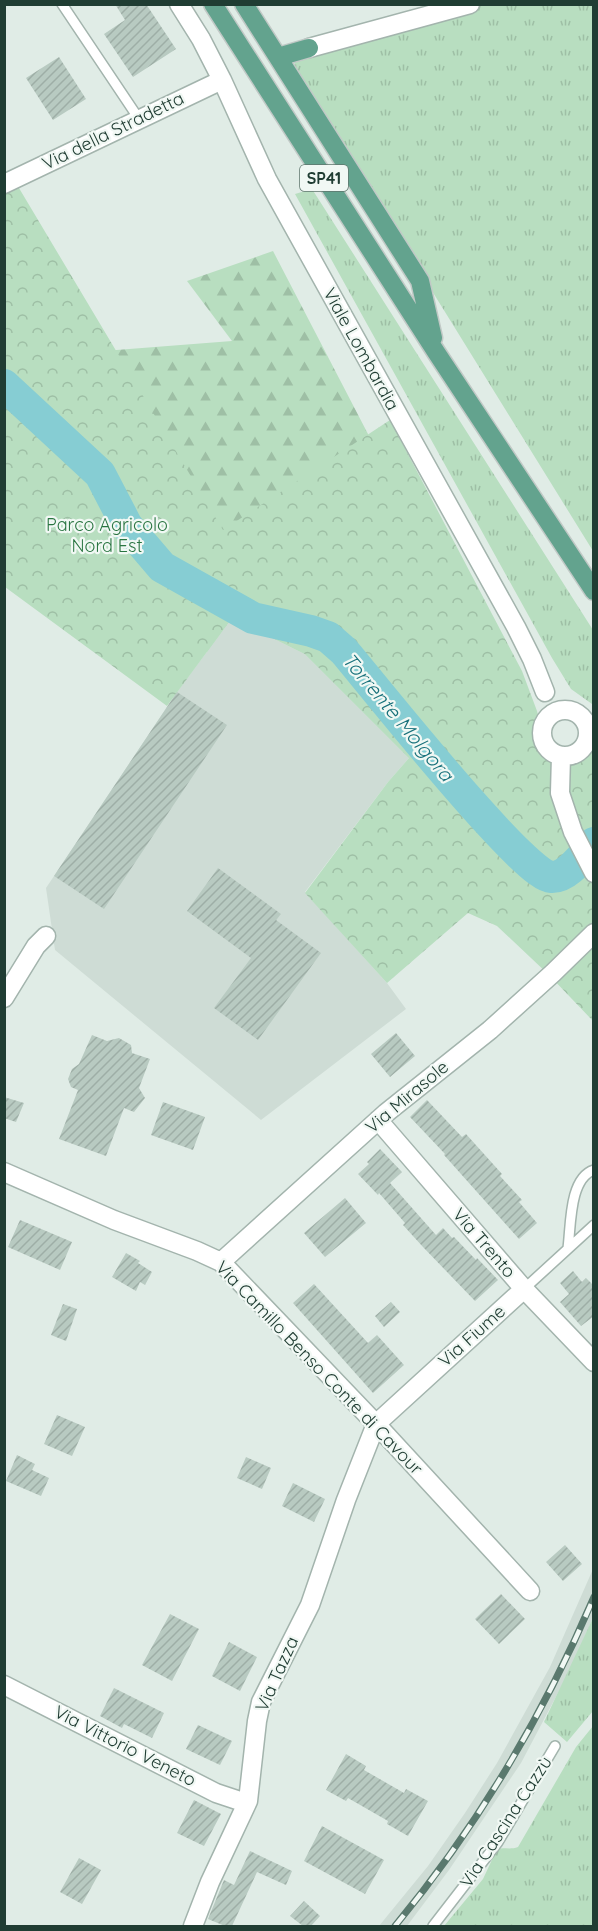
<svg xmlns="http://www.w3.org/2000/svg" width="598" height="1931" viewBox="0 0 598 1931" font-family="Quicksand,sans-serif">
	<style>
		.built { fill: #cedcd5 }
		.grass { fill: url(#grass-tufts) }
		.forest { fill: url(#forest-firs) }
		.park { fill: url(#park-crowns) }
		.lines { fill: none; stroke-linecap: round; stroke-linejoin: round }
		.river { stroke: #86cdd3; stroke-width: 32 }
		.building { fill: url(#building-hatch) }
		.service-casing { stroke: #a3b4ad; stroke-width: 12 }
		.minor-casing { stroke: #a3b4ad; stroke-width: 21 }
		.primary-casing { stroke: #c1c9c6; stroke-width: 21 }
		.service { stroke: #fff; stroke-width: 9 }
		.minor { stroke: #fff; stroke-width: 18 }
		.primary { stroke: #63a38e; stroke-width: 18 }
		.rail-casing { stroke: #5a796e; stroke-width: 7 }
		.rail { stroke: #f1f8f4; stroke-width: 4.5; stroke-dasharray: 14; stroke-linecap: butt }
		.labels { text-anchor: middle; stroke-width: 4.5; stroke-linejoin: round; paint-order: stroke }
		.shield { fill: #f1f8f4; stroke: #5f756d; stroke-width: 1.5 }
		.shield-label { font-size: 16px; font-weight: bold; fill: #203d33 }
		.street-label { font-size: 18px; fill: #203d33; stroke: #f1f8f4 }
		.park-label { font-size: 18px; fill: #297541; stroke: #f1f8f4 }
		.water-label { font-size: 20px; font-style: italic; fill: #18717b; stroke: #f1f8f4 }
	</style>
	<defs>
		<pattern id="grass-tufts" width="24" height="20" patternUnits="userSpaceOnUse" patternTransform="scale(1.5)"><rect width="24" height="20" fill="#b8dec0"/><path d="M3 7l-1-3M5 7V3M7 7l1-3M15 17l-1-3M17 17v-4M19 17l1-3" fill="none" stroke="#9ebfa5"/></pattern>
		<pattern id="forest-firs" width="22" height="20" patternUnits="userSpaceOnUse" patternTransform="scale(1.5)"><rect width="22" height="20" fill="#b8dec0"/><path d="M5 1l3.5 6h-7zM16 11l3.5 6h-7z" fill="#9ebfa5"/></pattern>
		<pattern id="park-crowns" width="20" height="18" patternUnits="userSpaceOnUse" patternTransform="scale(1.5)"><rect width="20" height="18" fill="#b8dec0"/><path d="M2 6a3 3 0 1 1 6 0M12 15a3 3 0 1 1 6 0" fill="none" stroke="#9ebfa5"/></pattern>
		<pattern id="building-hatch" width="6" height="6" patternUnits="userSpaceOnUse" patternTransform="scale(1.5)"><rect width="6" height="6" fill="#b8cac1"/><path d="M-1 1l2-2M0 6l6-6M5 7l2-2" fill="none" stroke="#9eaea6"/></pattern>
	</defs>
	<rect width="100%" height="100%" fill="#e0ece6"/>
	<path class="built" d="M232,618L305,654L409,758L388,782L305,892L387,983L406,1009L261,1120L55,950L46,888L177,692Z
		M593,1569V1618L569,1672L521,1763L449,1870L407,1926H379L428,1866L465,1813L497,1763L550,1667Z"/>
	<path class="grass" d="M470,5H593V551L294,68L295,58Z
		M312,189L593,630L594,702L592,704L571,689L552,658L295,194Z
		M593,1618V1711L567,1742L544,1722Z
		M593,1726V1926H444L483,1879L497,1849C504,1847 510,1850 518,1847L576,1747Z"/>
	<path class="forest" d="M273,251L368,434L409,758L305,654L232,618L207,652L4,322L52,355L232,341L187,281Z"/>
	<path class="park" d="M13,178L223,530L390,420L522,671L537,711L546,749L552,756L564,760L577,759L588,751L593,743V1021L549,975L497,926L468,913L387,983L305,893L388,782L409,758L305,654L232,618L167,706L5,587L4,180Z"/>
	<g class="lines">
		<path class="river" d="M4,385L100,474L127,526L162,567L253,618L311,631L328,637L344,651C371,683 524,876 551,877C568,878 583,855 594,843"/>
	</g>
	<path class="building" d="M115,4H146L176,49L133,77L104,34L125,20Z
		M59,57L86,99L53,120L26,78Z
		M177,692L227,725L104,909L54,876Z
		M218,868L281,914L276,920L321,953L258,1040L214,1008L251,958L187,911Z
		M396,1033L415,1056L390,1077L371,1054Z
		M92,1035L107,1041L119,1038L131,1045L132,1053L150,1059L139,1088L145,1098L134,1112L124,1108L106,1156L59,1139L78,1090L71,1087L68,1079L72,1069L79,1064Z
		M4,1097L24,1103L16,1122L4,1118Z
		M427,1100L462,1137L466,1134L502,1174L500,1176L522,1200L519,1202L537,1223L519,1239L444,1155L445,1154L410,1117Z
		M163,1102L205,1117L193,1150L151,1135Z
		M380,1149L402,1172L390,1183L436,1235L443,1228L452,1238L454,1237L476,1260L477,1258L498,1280L475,1301L423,1247L403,1225L405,1223L379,1193L378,1195L358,1174L369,1164L367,1162Z
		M345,1198L366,1223L325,1257L304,1233Z
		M20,1220L72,1242L60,1270L8,1247Z
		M126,1253L140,1261L138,1263L152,1272L145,1285L140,1282L136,1291L112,1277Z
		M573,1271L582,1282L586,1278L594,1286V1316L581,1326L560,1302L569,1294L560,1283Z
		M314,1284L368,1343L377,1335L404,1365L373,1393L293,1303Z
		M391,1302L400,1312L384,1327L375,1316Z
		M63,1304L77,1309L66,1341L51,1335Z
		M57,1415L85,1427L72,1456L44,1444Z
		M17,1455L35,1464L32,1470L49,1478L41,1496L6,1481Z
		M246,1457L271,1468L262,1489L237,1478Z
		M293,1483L325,1499L314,1522L282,1506Z
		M565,1545L582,1564L563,1581L546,1562Z
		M501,1594L525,1619L499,1644L475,1619Z
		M170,1614L199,1629L172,1681L142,1665Z
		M229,1642L257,1657L240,1691L212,1676Z
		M114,1688L164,1713L152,1738L124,1724L122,1728L100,1716Z
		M198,1725L232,1741L220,1765L186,1749Z
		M346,1754L366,1766L364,1770L404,1793L406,1789L428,1801L408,1836L387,1824L388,1821L348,1798L346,1801L326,1790Z
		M194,1800L221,1814L204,1846L177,1833Z
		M322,1826L384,1860L365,1894L304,1861Z
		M250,1851L292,1871L286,1885L257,1872L232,1926H225L208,1919L224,1880L234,1885Z
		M79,1858L101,1870L82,1904L60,1892Z
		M304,1901L320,1916L311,1926H303L290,1916Z"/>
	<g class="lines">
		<defs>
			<path id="service" d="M62,4L139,119
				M568,1248C571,1226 569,1178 594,1170
				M524,1289L594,1225
				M433,1926L498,1842L555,1746"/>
			<path id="minor" d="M179,4L201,39L222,80L267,179L516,627L532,659L545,692
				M309,48L470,4
				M4,184L222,80
				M542 733a23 23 0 1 1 46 0a23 23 0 1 1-46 0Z
				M561,756L560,793L573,832L594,873
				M4,998L36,946L46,936
				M378,1120L524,1289L594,1362
				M4,1172L114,1220L197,1251L221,1262L376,1424L530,1591
				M221,1262L386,1113L490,1030L553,973L594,933
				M4,1685L216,1793L240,1801H248
				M193,1926L210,1882L248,1801L257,1721L261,1702L310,1605L346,1500L376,1424L524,1289"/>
			<path id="primary" d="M213,4L436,352L594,591
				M244,4L420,281L433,338
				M278,57L309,48"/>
		</defs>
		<use href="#service" class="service-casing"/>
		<use href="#minor" class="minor-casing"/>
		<use href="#primary" class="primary-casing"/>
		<use href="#service" class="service"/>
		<use href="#minor" class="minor"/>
		<use href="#primary" class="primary"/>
		<defs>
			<path id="rail" d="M395,1926C477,1827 543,1716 594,1597"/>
		</defs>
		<use href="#rail" class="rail-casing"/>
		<use href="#rail" class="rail"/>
	</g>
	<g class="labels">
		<rect class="shield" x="300" y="165" width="48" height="26" rx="4.5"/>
		<g class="shield-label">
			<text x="324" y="184">SP41</text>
		</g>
		<g class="street-label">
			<text transform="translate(113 131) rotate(-26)" y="6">Via della Stradetta</text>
			<text transform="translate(361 349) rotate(61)" y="6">Viale Lombardia</text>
			<text transform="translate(407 1097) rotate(-40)" y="6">Via Mirasole</text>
			<text transform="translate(484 1243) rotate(49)" y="6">Via Trento</text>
			<text transform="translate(472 1336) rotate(-42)" y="6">Via Fiume</text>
			<text transform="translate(319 1368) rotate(46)" y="6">Via Camillo Benso Conte di Cavour</text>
			<text transform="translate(277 1674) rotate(-66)" y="6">Via Tazza</text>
			<text transform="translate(125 1746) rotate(27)" y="6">Via Vittorio Veneto</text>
			<text transform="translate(506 1822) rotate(-57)" y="6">Via Cascina Cazzù</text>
		</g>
		<g class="park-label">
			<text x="107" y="531">Parco Agricolo<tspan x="107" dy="21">Nord Est</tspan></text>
		</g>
		<g class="water-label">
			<text transform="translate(398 717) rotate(50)" y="7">Torrente Molgora</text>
		</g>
	</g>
	<rect width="598" height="1931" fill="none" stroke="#203d33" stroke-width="12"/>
</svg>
